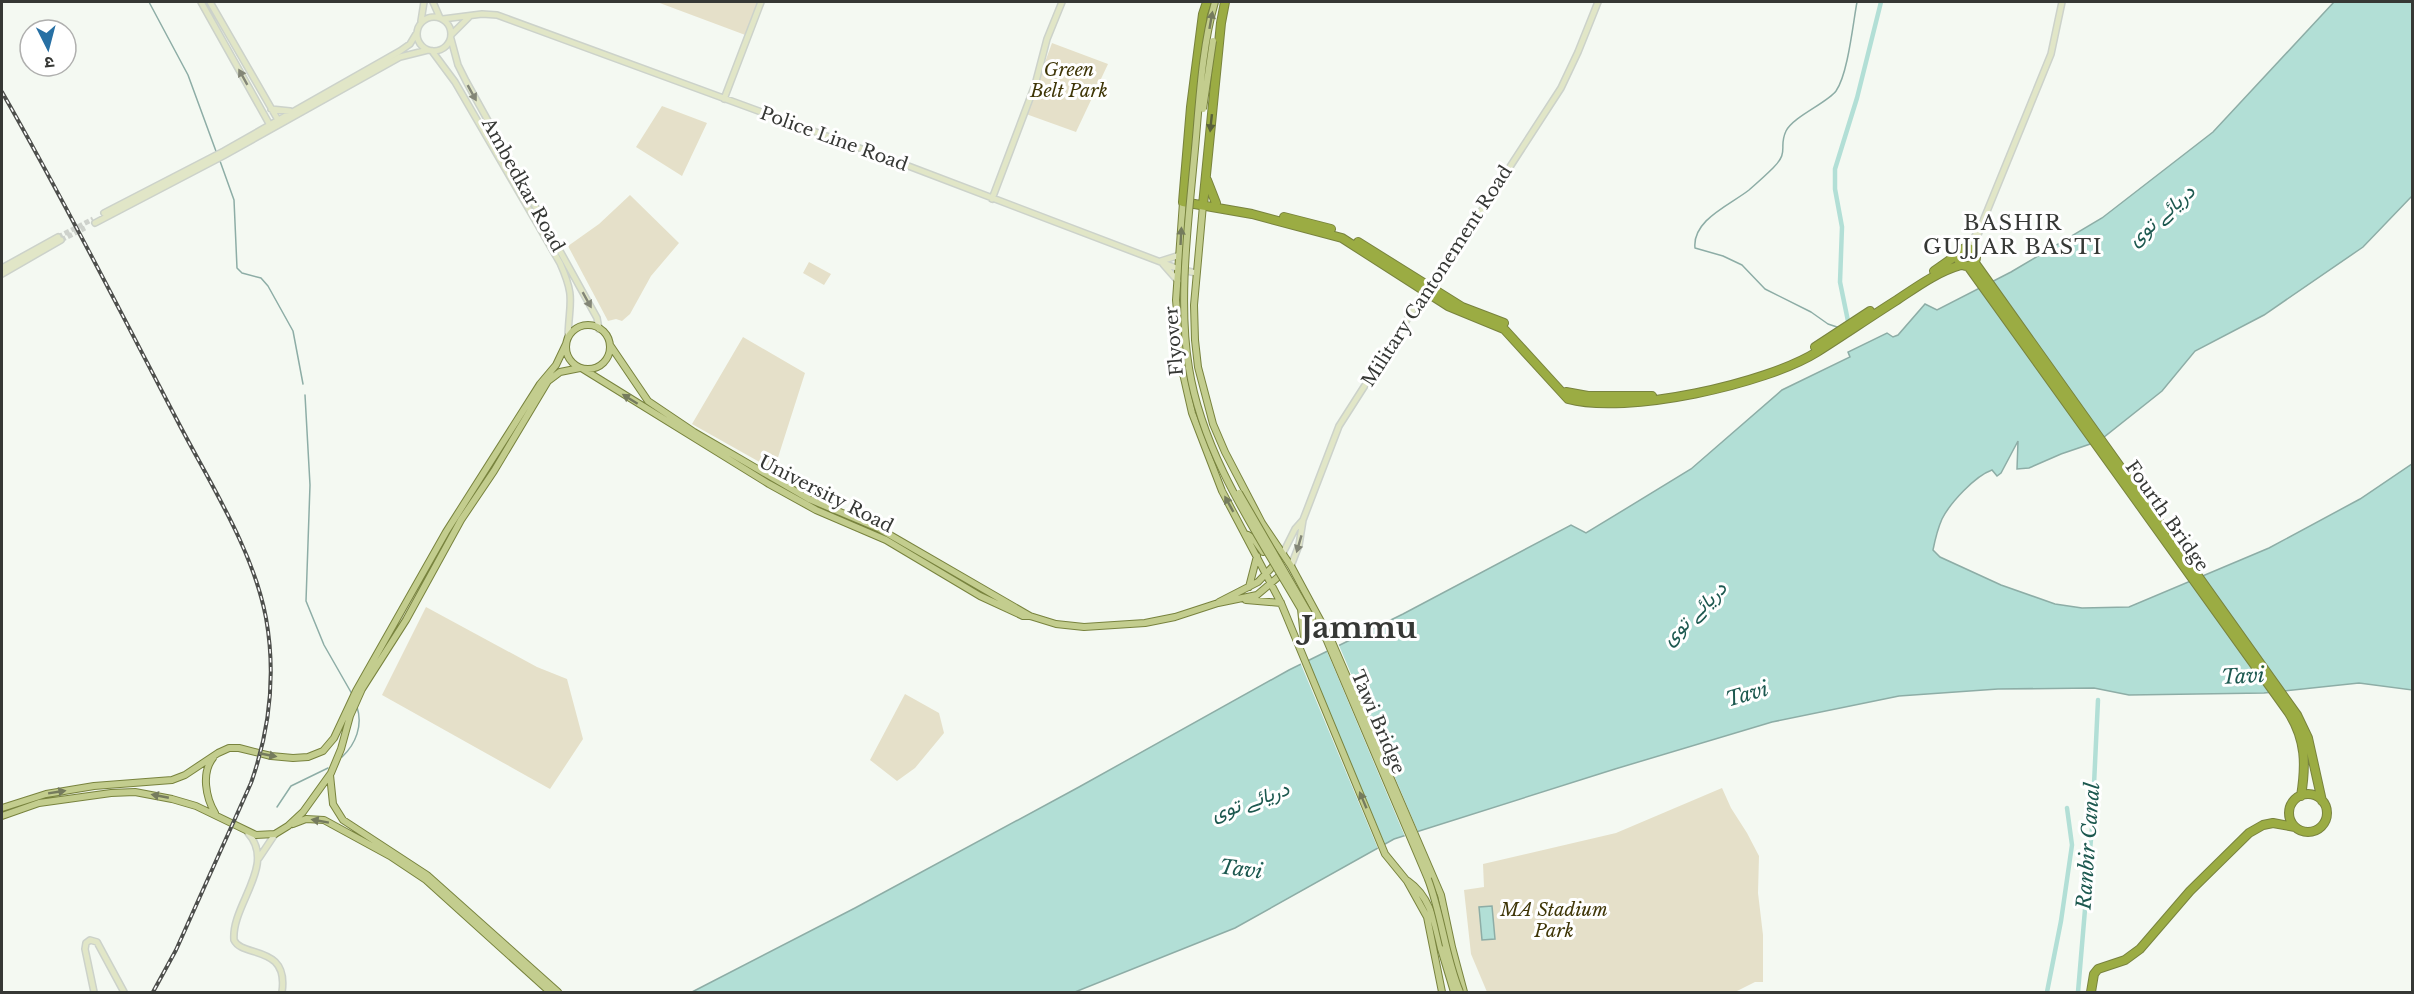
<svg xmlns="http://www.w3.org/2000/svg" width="2414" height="994" viewBox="0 0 2414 994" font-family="'Libre Baskerville',Vazirmatn,'Noto Sans Devanagari',serif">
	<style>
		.green { fill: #e5e0c9 }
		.water { fill: #b2dfd6; stroke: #8dada6; stroke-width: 1.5 }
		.pier { fill: #f4f9f2 }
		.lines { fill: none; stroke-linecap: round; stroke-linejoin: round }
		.stream { stroke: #8dada6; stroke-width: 1.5 }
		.canal { stroke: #b2dfd6; stroke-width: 4.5 }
		.secondary-tunnel { stroke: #ced2cc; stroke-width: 5; stroke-dasharray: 5 2.5; stroke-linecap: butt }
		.secondary-casing { stroke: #ccd2ca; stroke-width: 8 }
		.primary-casing { stroke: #78833e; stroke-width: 8 }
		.highway-casing { stroke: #78833e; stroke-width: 10 }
		.secondary { stroke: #e1e6c7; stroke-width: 5 }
		.primary { stroke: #c3cd8e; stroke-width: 6 }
		.highway { stroke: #9bac43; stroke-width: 8 }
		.rail-casing { stroke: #4d4f4c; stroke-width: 4 }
		.rail { stroke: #fff; stroke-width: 1.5; stroke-dasharray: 4.5; stroke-linecap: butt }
		.primary-bridge-casing { stroke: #78833e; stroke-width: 8; stroke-linecap: butt }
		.primary-bridge { stroke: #c3cd8e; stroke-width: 6 }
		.oneway { fill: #757b5d }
		.oneway2 { fill: #838677 }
		.oneway3 { fill: #59613a }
		.labels { text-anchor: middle; stroke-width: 6; stroke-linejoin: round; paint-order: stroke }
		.park-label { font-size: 18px; font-style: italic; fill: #3f3607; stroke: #fff }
		.street-label { font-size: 18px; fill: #363835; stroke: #fff }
		.water-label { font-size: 20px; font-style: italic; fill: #1c584f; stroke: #fff }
		.quarter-label { font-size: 21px; letter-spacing: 1.5px; fill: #363835; stroke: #fff }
		.town-label { font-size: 30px; font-weight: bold; fill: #363835; stroke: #fff }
	</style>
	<rect width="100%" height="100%" fill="#f4f9f2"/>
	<path class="green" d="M657,2H762L748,36Z
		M1052,43L1108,64L1076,132L1026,114Z
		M662,106L707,123L682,176L636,147Z
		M630,195L679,243L651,276L630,314L622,321L616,319L608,321L568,246L599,224Z
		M809,262L831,274L824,285L803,273Z
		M743,337L805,373L774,470L692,424Z
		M426,607L537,667L567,679L583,739L550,789L382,695Z
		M905,694L939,713L944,733L915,768L897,781L870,760Z
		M1722,788L1731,808L1747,833L1759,856L1758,893L1763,935V982H1755L1735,992H1487L1471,954L1464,890L1484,887L1483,864L1616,833Z"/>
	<path class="water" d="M2334,2H2412V196L2363,247L2264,315L2195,351L2162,391L2099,441L2061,454L2029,468L2017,469L2018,441L2001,473L1997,476L1992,470C1975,476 1950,503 1942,519C1938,528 1935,540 1933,550L1940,557L2001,585L2055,604L2082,608L2129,607L2269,548L2360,499L2412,464V690L2359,683L2264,693L2129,695L2094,688L1998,689L1899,696L1772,722L1615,769L1394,839L1235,928L1075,992H692L855,908L1079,787L1289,670L1403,614L1571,525L1586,533L1691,469L1782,390L1850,357L1848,352L1887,333L1893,337L1898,335L1925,304L1937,310L2011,272L2102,218L2213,132Z
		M1492,906L1495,939L1482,940L1479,907Z"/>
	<path class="pier" d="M1338,643L1419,834L1406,839L1326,649Z
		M1307,658L1386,847L1379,851L1300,662Z"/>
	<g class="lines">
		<path class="stream" d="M149,2L188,75L217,154
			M220,161L234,200L237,268L242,273L261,278L268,286L293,331L303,384
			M1840,328L1828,324L1811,312L1765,289L1742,265L1723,256L1695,248C1692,220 1730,205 1749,190C1757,183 1765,176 1773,168C1790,151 1778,148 1786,131C1794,116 1827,103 1836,91C1848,74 1853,23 1857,2
			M305,395L310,485L306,601L324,645L352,694
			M342,757C356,744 363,725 357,707
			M277,807L291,786L328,768"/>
		<path class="canal" d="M1849,326L1840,282L1842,227L1835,189V169L1857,98L1881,2
			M2047,992L2061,921L2072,845L2067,808
			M2078,992L2092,827L2098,700"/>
		<path class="secondary-tunnel" d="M58,237L93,219
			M61,240L85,228"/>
		<defs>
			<path id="secondary" d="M201,2L271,127
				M210,2L278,120
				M433,2L440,18
				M417 34a17 17 0 1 1 34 0a17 17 0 1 1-34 0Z
				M443,19L482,14L497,15L911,167L1179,269L1196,273
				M421,21L424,2
				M451,35L469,17
				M451,39L458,65L466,81L597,318L599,329
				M432,51L455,82L560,263C576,299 569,301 568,338
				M724,99L761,2
				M271,109L290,111
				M992,199L1035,85L1047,39L1062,2
				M104,213L224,151L400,51L410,44L416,34
				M95,223L223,156L400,57L428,50
				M1969,248L1977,232
				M1973,250L1981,226L2051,54L2062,2
				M1161,261L1180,255
				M1163,264L1178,281
				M2,268L58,237
				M2,274L61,240
				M1283,553L1295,529L1303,520L1339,426L1429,285L1469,230L1561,88L1578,52L1598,2
				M1291,566L1299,545L1303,520
				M248,833C277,865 231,905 234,940C242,958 289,944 282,992
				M259,858L275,834
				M94,992L85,949L86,943L90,940L97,942L124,992"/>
			<path id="primary" d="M1183,202L1176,300L1182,369L1192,413L1222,491L1281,603L1385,854L1407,881L1427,917L1442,992
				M1203,205L1194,305L1195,340L1198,367L1213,424L1225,452L1262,523L1291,566L1332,642L1441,895L1452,947L1464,992
				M566 347a22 22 0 1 1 44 0a22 22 0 1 1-44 0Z
				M610,345L648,401L694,432L809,499L878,528L1030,616
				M583,369L769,484L816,510L886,540L980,596L1023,616H1030L1056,624L1084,627L1145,623L1175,617L1218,603L1257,595L1284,572
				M1248,535L1253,538L1263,552L1271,549
				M1249,587L1257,556
				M1246,600L1281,603
				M1219,602L1258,582L1278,561
				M1319,622L1428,879
				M213,758C201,773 206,798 215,813
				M330,775L333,804L343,820L427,875L558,992
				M2,808L46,794L94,786L172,780L185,775L218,753L229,748H239L271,756L293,758L308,757L323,751L334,738L356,691L446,532L540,384L556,365L566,344
				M2,816L39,803L111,793L135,792L172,799L196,806L256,835L275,834L288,826L303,812L331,773L341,749L350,716L362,689L406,620L461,520L494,471L548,381L560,372L580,368
				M293,824L306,819L324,820L390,856L426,880L550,992
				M1408,881C1431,897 1435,924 1441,949"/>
			<path id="highway" d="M1207,2L1203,14L1191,107L1183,202L1252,214L1342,238L1448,306L1504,329L1568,399C1626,415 1766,384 1817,352C1844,335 1870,317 1897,300C1918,286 1937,272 1961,265
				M1207,180L1216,203
				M1203,205L1221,23L1225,2
				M1284,217L1331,229
				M1358,242L1462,307L1504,323
				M1958 257a9 9 0 1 1 18 0a9 9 0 1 1-18 0Z
				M1975,263L2297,715L2308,738L2322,801
				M1968,266L2289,713C2306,740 2306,765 2301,796
				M1934,271L1957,255
				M1815,347L1870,311
				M1566,392L1588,396H1652
				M2289 813a19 19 0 1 1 38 0a19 19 0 1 1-38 0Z
				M2091,992L2094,974L2098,969L2125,960L2140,949L2190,891L2249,833L2263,825L2273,823L2295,827"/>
		</defs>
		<use href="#secondary" class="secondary-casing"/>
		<use href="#primary" class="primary-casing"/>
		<use href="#highway" class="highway-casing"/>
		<use href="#secondary" class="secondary"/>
		<use href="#primary" class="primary"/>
		<use href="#highway" class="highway"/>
		<defs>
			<path id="rail" d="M2,92C64,200 120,311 177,420C209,482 253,549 266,618C276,674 270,729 251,783L176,950L153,992"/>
		</defs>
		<use href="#rail" class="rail-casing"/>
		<use href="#rail" class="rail"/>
		<defs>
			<path id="primary-bridge" d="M1215,2C1201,49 1199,110 1194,159C1188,225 1178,303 1189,368C1203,456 1257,533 1301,609L1304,638
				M1203,109L1213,41
				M1239,493L1312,619
				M1428,879C1442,916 1445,956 1460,992
				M1441,949L1454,992"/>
		</defs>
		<use href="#primary-bridge" class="primary-bridge-casing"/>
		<use href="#primary-bridge" class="primary-bridge"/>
	</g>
	<defs><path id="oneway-solid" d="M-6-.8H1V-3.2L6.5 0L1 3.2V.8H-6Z" transform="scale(1.5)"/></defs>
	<g class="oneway">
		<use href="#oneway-solid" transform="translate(1211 20) rotate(-80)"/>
		<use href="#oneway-solid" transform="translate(1181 236) rotate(-87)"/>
		<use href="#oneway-solid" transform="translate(630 399) rotate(-148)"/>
		<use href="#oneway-solid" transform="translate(1229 504) rotate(-119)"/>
		<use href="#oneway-solid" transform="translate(268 755) rotate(11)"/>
		<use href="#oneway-solid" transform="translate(57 792) rotate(-9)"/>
		<use href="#oneway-solid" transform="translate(160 796) rotate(-169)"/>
		<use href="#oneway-solid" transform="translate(1363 800) rotate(-113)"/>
		<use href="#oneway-solid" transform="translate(320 821) rotate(-170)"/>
	</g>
	<g class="oneway2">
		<use href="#oneway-solid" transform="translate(243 77) rotate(-119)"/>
		<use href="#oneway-solid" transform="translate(472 93) rotate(61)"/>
		<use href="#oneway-solid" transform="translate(587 300) rotate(61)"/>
		<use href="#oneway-solid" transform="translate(1299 544) rotate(106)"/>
	</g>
	<use class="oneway3" href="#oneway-solid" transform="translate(1211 123) rotate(96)"/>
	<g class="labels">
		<g class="park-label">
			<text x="1069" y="76">Green<tspan x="1069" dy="21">Belt Park</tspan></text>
			<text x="1554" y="916">MA Stadium<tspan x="1554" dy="21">Park</tspan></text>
		</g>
		<g class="street-label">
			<text transform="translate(834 139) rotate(20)" y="6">Police Line Road</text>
			<text transform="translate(523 185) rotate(61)" y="6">Ambedkar Road</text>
			<text transform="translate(1437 276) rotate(-57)" y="6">Military Cantonement Road</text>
			<text transform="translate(1174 341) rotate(-95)" y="6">Flyover</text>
			<text transform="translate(826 494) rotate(27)" y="6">University Road</text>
			<text transform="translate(2167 516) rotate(55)" y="6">Fourth Bridge</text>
			<text transform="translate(1378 722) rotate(67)" y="6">Tawi Bridge</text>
		</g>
		<g class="water-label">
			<text transform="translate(2161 215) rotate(-41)" y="7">دریائے توی</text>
			<text transform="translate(1694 613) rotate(-44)" y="7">دریائے توی</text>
			<text transform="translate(2243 676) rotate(-3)" y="7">Tavi</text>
			<text transform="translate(1747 694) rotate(-16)" y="7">Tavi</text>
			<text transform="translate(1250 801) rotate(-19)" y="7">دریائے توی</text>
			<text transform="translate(2088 846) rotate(-86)" y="7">Ranbir Canal</text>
			<text transform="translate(1241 869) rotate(7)" y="7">Tavi</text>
		</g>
		<g class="quarter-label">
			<text x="2013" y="230">BASHIR<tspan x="2013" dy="24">GUJJAR BASTI</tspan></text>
		</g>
		<g class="town-label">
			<text x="1359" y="638">Jammu</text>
		</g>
	</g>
	<rect width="2414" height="994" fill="none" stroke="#363835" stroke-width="6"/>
	<g transform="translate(48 48) rotate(174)"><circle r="28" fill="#ffffff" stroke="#afafae" stroke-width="1.5"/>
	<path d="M0-4.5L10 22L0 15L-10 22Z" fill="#2770a4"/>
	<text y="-9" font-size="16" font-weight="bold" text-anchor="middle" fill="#363835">उ</text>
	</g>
</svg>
